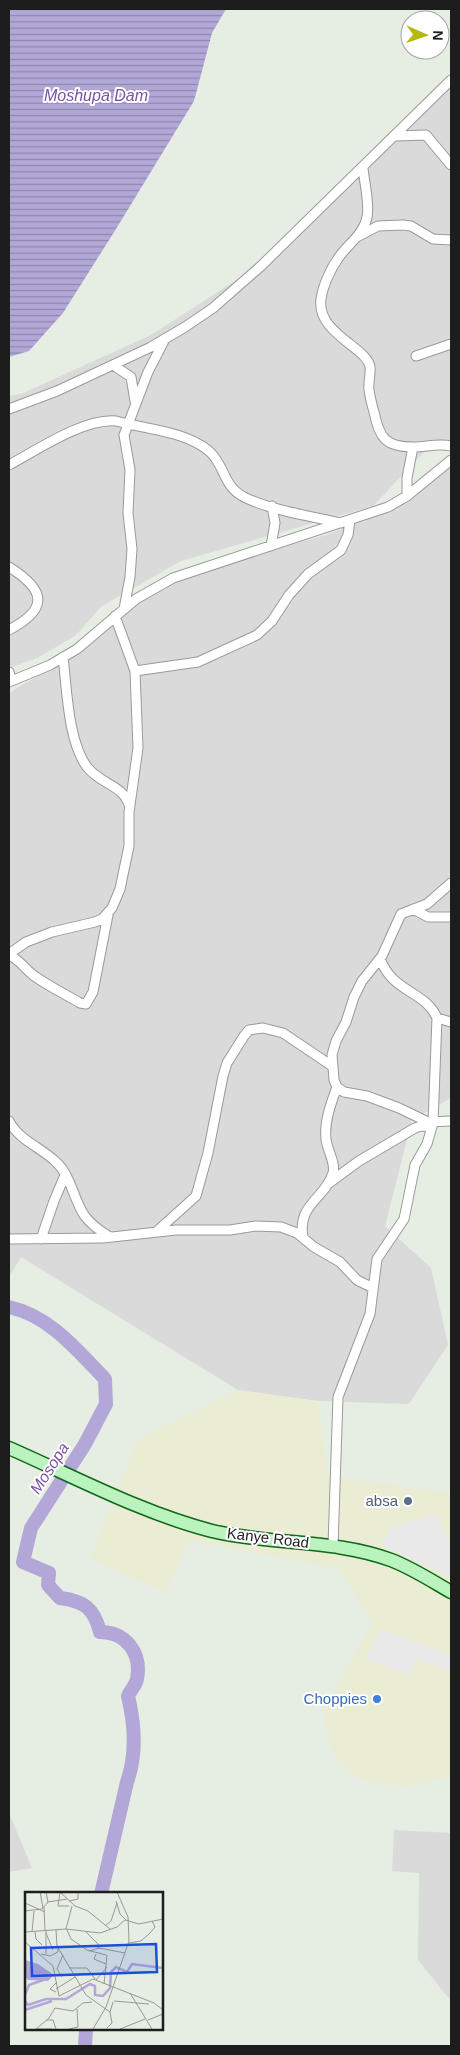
<svg xmlns="http://www.w3.org/2000/svg" width="460" height="2055" viewBox="0 0 460 2055" font-family="Helvetica,sans-serif">
	<style>
		.residential { fill: #dadada }
		.commercial { fill: #ebecd4 }
		.parking { fill: #e9e9e9 }
		.water { fill: url(#water-rules) }
		.lines { fill: none; stroke-linecap: round; stroke-linejoin: round }
		.river { stroke: #b2a7d7; stroke-width: 14 }
		.street-casing { stroke: #9a9a9a; stroke-width: 11 }
		.secondary-casing { stroke: #0f6819; stroke-width: 15 }
		.street { stroke: #fff; stroke-width: 9 }
		.secondary { stroke: #bbf3be; stroke-width: 12 }
		.service-dot { fill: #5c6f8a; stroke: #fff; stroke-width: 2 }
		.shop-dot { fill: #3f7fe0; stroke: #fff; stroke-width: 2 }
		.labels { text-anchor: middle; stroke-width: 4; stroke-linejoin: round; paint-order: stroke }
		.service-label { font-size: 15px; fill: #4e5e75; stroke: #fff; text-anchor: end }
		.street-label { font-size: 15px; fill: #1d1d1d; stroke: #fff }
		.shop-label { font-size: 15px; fill: #366cbe; stroke: #fff; text-anchor: end }
		.water-label { font-size: 16px; font-style: italic; fill: #7b52a3; stroke: #fff }
		.inset-river { fill: none; stroke: #b2a7d7; stroke-width: 2.5 }
		.inset-road { fill: none; stroke: #969a94; stroke-width: 1 }
		.view { fill: #1d4ed8; fill-opacity: 0.15; stroke: #1d4ed8; stroke-width: 2.5 }
		.inset-edge { fill: none; stroke: #1d1d1d; stroke-width: 2.5 }
	</style>
	<defs>
		<pattern id="water-rules" width="6" height="5" patternUnits="userSpaceOnUse" patternTransform="scale(1.25)"><rect width="6" height="5" fill="#b2a7d7"/><path d="M0 2.5h6" fill="none" stroke="#9087ae"/></pattern>
	</defs>
	<rect width="100%" height="100%" fill="#e6ede3"/>
	<path class="residential" d="M451,85V441L423,453L373,506L181,561L102,606L75,636L37,658L9,668V396L21,394L151,335L275,255Z
		M451,462V1098L412,1120L385,1226L431,1268L448,1345L409,1404L317,1401L238,1390L21,1257L9,1277V693L53,667L132,603L172,579L326,535L399,506Z
		M9,1813L32,1868L9,1872Z
		M394,1830L451,1833V2001L418,1960L419,1873L392,1871Z"/>
	<path class="commercial" d="M238,1390L317,1401L328,1475L451,1493V1776L403,1787L374,1782L354,1776L340,1762L331,1747L324,1724V1710L372,1623L339,1569L189,1540L166,1592L90,1559L138,1439Z"/>
	<path class="parking" d="M438,1515L451,1549V1577L383,1546L389,1527Z
		M380,1629L451,1655V1671L416,1659L409,1675L366,1659Z"/>
	<path class="water" d="M9,9H226L212,33L194,101L116,229L63,313L29,351L9,357Z"/>
	<g class="lines">
		<path class="river" d="M9,1307C50,1316 77,1350 105,1379L106,1404L85,1444L31,1528L23,1562L49,1573L48,1585L60,1598C84,1601 94,1608 100,1632C126,1632 142,1653 137,1679C136,1685 130,1691 128,1696C135,1725 137,1754 127,1782L101,1894
			M85,2046L86,2029"/>
		<defs>
			<path id="street" d="M395,136L426,135L451,165
				M363,168C364,181 370,204 367,217C364,234 348,244 339,257C331,268 323,285 321,299C316,333 368,348 370,367C371,374 368,382 369,390C370,397 372,405 374,412C379,437 385,447 413,447C426,447 438,443 451,446
				M357,237L378,226L403,225L411,226L433,239L451,240
				M416,356L451,344
				M113,365L131,377L135,401
				M9,409L57,391L151,347L185,327L213,308L261,266L451,80
				M9,465C37,450 84,418 116,421C145,429 185,431 209,451C226,466 222,487 246,498C274,511 311,516 341,523
				M407,496V478L413,447
				M271,546L275,523L272,506
				M9,567C46,590 49,609 9,630
				M124,609L130,577L132,549L128,513L130,470L124,435L148,372L165,339
				M63,657C67,690 68,741 87,767C100,784 123,785 129,805
				M135,671L198,662L257,635L272,621L289,595L308,574L341,550L348,535L350,520
				M9,672L10,675
				M9,682L50,665L77,649L136,599L173,578L388,507L407,496L451,460
				M451,883L427,904L401,914L382,956L362,981L354,997L346,1022L336,1041L332,1055L334,1080L337,1087L344,1092L367,1096L399,1108L428,1122L451,1121
				M413,909L428,917H451
				M9,954L26,942L52,932L95,922L102,919L112,908L120,889L129,846V812L138,748L135,671L115,616
				M9,955C20,960 24,968 33,975C48,986 65,994 80,1003L86,1004L93,992L108,915
				M437,1018L451,1022
				M9,1121C19,1140 40,1147 55,1161C71,1175 73,1198 84,1215C91,1225 100,1231 110,1237
				M329,1183L359,1161L415,1128L421,1126L432,1127
				M156,1232L196,1196L208,1153L223,1076L227,1063L244,1036L249,1030L263,1028L283,1033L332,1066
				M303,1237C297,1204 325,1199 333,1173C336,1163 327,1150 326,1139C324,1122 331,1103 337,1087
				M9,1239L103,1238L176,1230H230L256,1226L281,1227L297,1233L314,1247L340,1262L357,1280L373,1288
				M41,1239L54,1201L65,1175
				M333,1546L338,1397L370,1314L377,1259L404,1219L415,1165L427,1144L433,1123L437,1018C429,998 407,993 393,979C387,973 383,966 380,959"/>
			<path id="secondary" d="M9,1448C75,1477 142,1513 212,1531C271,1545 334,1539 391,1560C412,1568 432,1581 451,1592"/>
		</defs>
		<use href="#street" class="street-casing"/>
		<use href="#secondary" class="secondary-casing"/>
		<use href="#street" class="street"/>
		<use href="#secondary" class="secondary"/>
	</g>
	<circle class="service-dot" cx="408" cy="1501" r="5"/>
	<circle class="shop-dot" cx="377" cy="1699" r="5"/>
	<g class="labels">
		<g class="service-label">
			<text x="398" y="1506">absa</text>
		</g>
		<g class="street-label">
			<text transform="translate(268 1538) rotate(7)" y="5">Kanye Road</text>
		</g>
		<g class="shop-label">
			<text x="367" y="1704">Choppies</text>
		</g>
		<g class="water-label">
			<text x="96" y="101">Moshupa Dam</text>
			<text transform="translate(49 1468) rotate(-57)" y="6">Mosopa</text>
		</g>
	</g>
	<g transform="translate(25 1892)">
		<rect width="138" height="138" fill="#e6ede3"/>
		<path d="M0,68L13,72L29,83L23,89L3,88L0,85Z" fill="#b2a7d7"/>
		<path class="inset-river" d="M0,103L4,93L18,88V85M0,109L3,113L21,107H41L65,92L70,94V103L78,104L85,96L86,80L91,75L102,80L107,72L138,76M0,118L27,109"/>
		<path class="inset-road" d="M15,0L18,16M44,9L53,7V0M91,9L95,22L101,28M23,10L42,7M0,11L20,20M44,14H33L35,0L50,14L63,19L85,37M19,15L20,39M0,19L17,17L23,10L21,0M80,34L86,29L92,11M41,37L47,14M31,38L32,54L61,103L85,120M42,38L46,47L62,58L81,63M0,40L41,37L75,41L92,35L100,28L114,32L138,27M7,40L9,19M10,40L11,47L17,53M61,40L73,52L74,57M21,41L28,58M0,50L28,74L34,104L68,87L129,111L138,118M104,51L116,49L125,41L130,35L127,29M64,59L74,56L100,61M16,62L25,64L33,60V56M21,62V39M71,62L69,67L81,72M44,76H62L70,87M37,85L32,77L38,63M71,88L82,75M79,92L82,63M31,97L50,85M31,100L25,97L32,90M105,101L127,137M89,109L124,112M22,128H28L31,137M123,128L138,122M82,136L87,131L85,120L88,110M11,137L24,126L30,116L48,119L58,111L67,110M11,137H27M44,137L53,135L52,117M68,137L81,115L104,49L103,25L92,0M95,137L120,127"/>
		<path class="view" d="M131,52L132,80L7,84L6,56Z"/>
		<rect width="138" height="138" class="inset-edge"/>
	</g>
	<rect width="460" height="2055" fill="none" stroke="#1d1d1d" stroke-width="20"/>
	<g transform="translate(425 35) rotate(92)"><circle r="24" fill="#ffffff" stroke="#a5a5a5"/>
	<path d="M0-4L9 19L0 12L-9 19Z" fill="#b5b712"/>
	<text y="-8" font-size="14" font-weight="bold" text-anchor="middle" fill="#1d1d1d">N</text>
	</g>
</svg>
